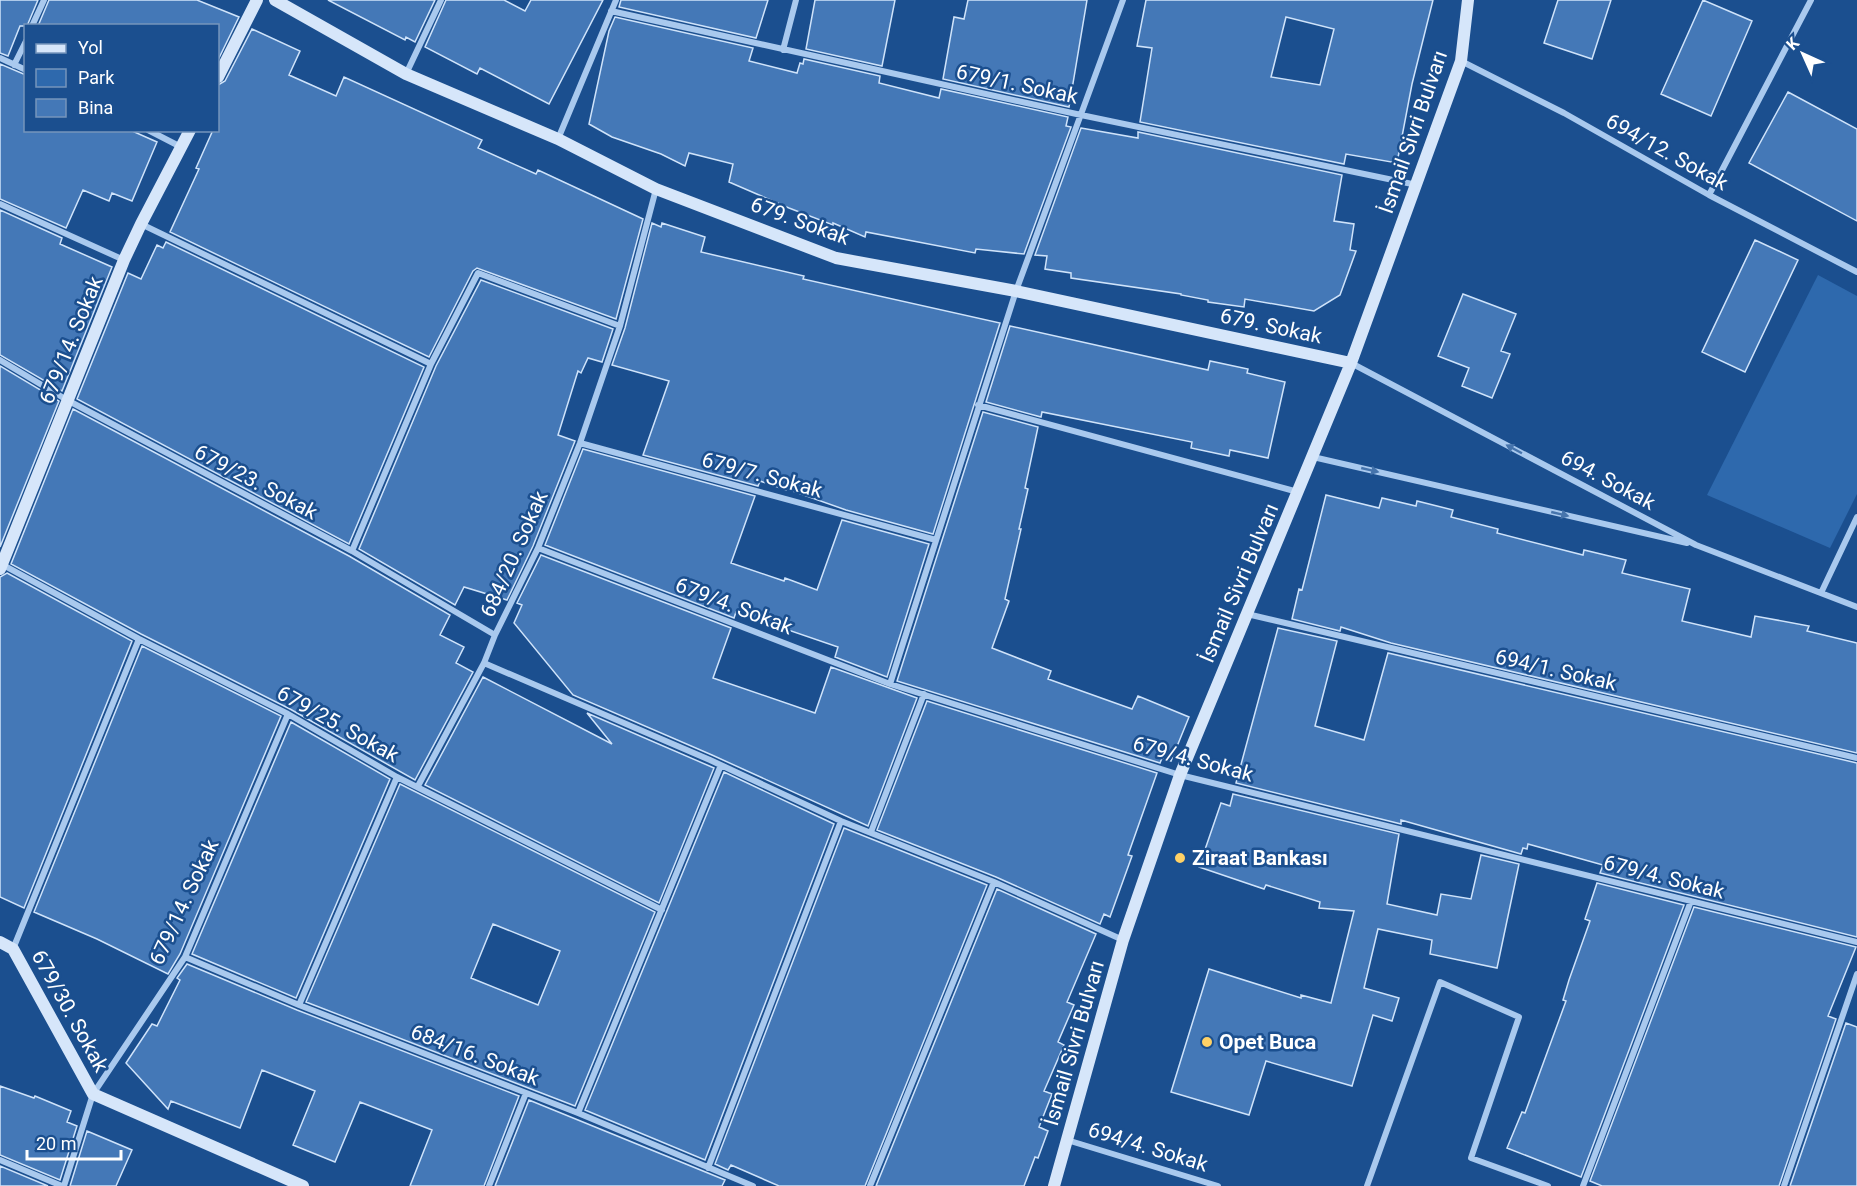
<svg xmlns="http://www.w3.org/2000/svg" width="1857" height="1186" viewBox="0 0 1857 1186" font-family="Roboto,sans-serif">
	<style>
		.green { fill: #2e69ad }
		.building { fill: #4478b7; stroke: #cfe3fa; stroke-width: 1.5; fill-rule: evenodd }
		.lines { fill: none; stroke-linecap: round; stroke-linejoin: round }
		.street { stroke: #a9c9ee; stroke-width: 6 }
		.secondary { stroke: #d6e6fa; stroke-width: 12 }
		.oneway { fill: #4674ac }
		.poi-dot { fill: #ffd166; stroke: #1b4f8f; stroke-width: 2 }
		.labels { text-anchor: middle; stroke-width: 5; stroke-linejoin: round; paint-order: stroke }
		.street-label { font-size: 21px; fill: #fff; stroke: #1b4f8f }
		.poi-label { font-size: 21px; font-weight: bold; fill: #fff; stroke: #1b4f8f; text-anchor: start }
	</style>
	<rect width="100%" height="100%" fill="#1b4f8f"/>
	<path class="green" d="M1818,275L1857,296V494L1830,548L1707,495Z"/>
	<path class="building" d="M0,0H38L27,26H20L8,56L0,53Z
		M49,0H197L239,17L218,60V26H38Z
		M328,0H435L415,42L406,37L405,40Z
		M446,0H504L525,11L531,0H603L549,104L480,68L477,74L425,47Z
		M621,0H768L756,38L619,7Z
		M815,0H895L882,66L806,49Z
		M968,0H1087L1069,107L943,79L954,17L964,19Z
		M1146,0H1433L1412,84L1397,163L1346,154L1344,164L1140,122L1152,48L1137,46ZM1286,17L1334,29L1320,85L1271,77Z
		M1558,0H1611L1592,59L1544,43Z
		M1703,0L1752,21L1711,116L1661,94Z
		M615,17L753,48L749,61L797,73L800,63L803,64L804,59L880,76L879,83L939,98L941,89L1068,117L1066,126L1071,127L1024,254L976,249L975,253L866,232L865,237L833,223V225L789,208L729,182L733,164L689,153L685,166L661,154L612,137L589,124L609,31Z
		M252,29L300,51L289,75L336,96L344,77L482,140L478,148L536,174L538,170L643,219L616,319L477,268L473,271L429,357L170,232L199,169L196,168L213,130H218V85L225,81Z
		M0,64L26,75V130H130L157,142L132,201L112,193L109,201L83,190L66,228L0,199Z
		M1788,92L1857,129V221L1749,163Z
		M1081,128L1138,138V132L1342,175L1334,221L1354,224L1350,250L1356,251L1340,295L1314,311L1245,299L1244,307L1208,302V300L1181,295V294L1071,278V273L1045,269L1047,256L1035,255Z
		M0,210L62,238L60,244L112,267L62,391L0,355Z
		M652,223L661,227L662,223L705,237L701,252L804,276L803,279L1000,323L933,534L846,510L787,489L786,490L760,481L758,486L643,455L669,381L612,365L625,328Z
		M1755,240L1798,260L1745,372L1702,352Z
		M166,242L424,367L349,544L77,399L128,273L141,279L157,245L163,248Z
		M481,280L613,329L602,362L588,358L581,373L578,371L558,435L575,441L533,546L507,600L464,587L455,605L359,549L436,366Z
		M1463,294L1516,314L1501,351L1510,354L1492,398L1462,386L1469,368L1438,356Z
		M1010,326L1208,370L1210,361L1248,369L1247,373L1285,382L1268,458L1230,450L1229,456L1191,448L1192,442L1042,412L1041,417L986,402Z
		M0,366L59,401L0,547Z
		M73,409L349,556L450,615L440,635L464,647L456,663L473,672L415,780L290,709L141,634L11,564Z
		M983,412L1038,427L1025,488L1028,489L1019,529H1021L1005,599L1009,601L992,648L1051,671L1048,679L1132,709L1138,696L1189,717L1171,761L1162,758L1160,763L897,681Z
		M583,449L755,496L731,563L784,581L785,578L817,590L842,520L929,544L887,677L835,657L838,647L736,612L734,618L545,545Z
		M1326,495L1379,508L1382,498L1416,506L1417,501L1453,510L1451,517L1498,529L1497,533L1583,555L1584,550L1626,560L1622,573L1690,589L1682,621L1751,637L1755,616L1809,626L1807,631L1857,643V753L1391,643L1341,627L1340,631L1292,619L1299,589L1302,590Z
		M541,555L731,628L713,678L815,713L831,667L917,698L868,826L712,755L573,695L514,623L522,605L517,603Z
		M7,573L132,641L24,908L0,897V577Z
		M1278,628L1337,641L1315,726L1364,740L1388,653L1857,763V937L1600,873L1603,865L1528,844L1527,849L1523,848L1521,854L1401,820V824L1236,783Z
		M142,646L281,716L180,954L168,974L97,939L34,912Z
		M483,677L612,744L587,713L714,768L659,903L425,785Z
		M927,701L1157,773L1128,855L1132,856L1110,917L1104,914L1100,924L996,877L877,830Z
		M291,722L390,779L296,998L192,954Z
		M724,772L834,824L705,1160L585,1110Z
		M400,784L655,912L575,1106L306,1002ZM493,924L560,951L538,1005L471,978Z
		M1233,794L1399,834L1387,904L1437,915L1441,894L1471,899L1481,855L1519,864L1497,968L1430,954L1432,940L1378,929L1364,988L1399,998L1392,1021L1373,1015L1352,1086L1266,1061L1249,1115L1171,1092L1209,969L1301,998V995L1331,1003L1354,911L1319,908L1320,902L1266,885L1264,889L1199,867L1221,803L1230,806Z
		M844,828L987,885L865,1186H779L731,1165L728,1170L715,1164Z
		M1597,883L1684,905L1581,1177L1507,1148L1522,1112L1525,1113L1566,1001L1563,1000L1569,980L1590,921L1585,919Z
		M997,889L1096,934L1067,1002L1074,1005L1058,1042L1064,1045L1044,1091L1052,1094L1039,1127L1048,1131L1038,1158L1035,1157L1024,1186H876Z
		M1694,907L1856,947L1828,1016L1836,1019L1779,1186H1602L1590,1181Z
		M187,964L297,1010L519,1096L484,1186H410L432,1130L360,1102L335,1162L293,1145L315,1091L262,1070L240,1128L171,1101L168,1109L126,1063L152,1024L157,1026L180,980L177,978Z
		M1846,1023L1857,1027V1186H1790Z
		M0,1086L34,1098L35,1096L71,1111L67,1122L77,1126L60,1180L0,1155Z
		M529,1100L725,1180L722,1186H495Z
		M87,1131L132,1150L116,1186H70Z
		M0,1166L48,1186H0Z"/>
	<g class="lines">
		<path class="street" d="M611,11L1081,115L1417,185
			M32,26L44,0
			M783,50L796,0
			M0,58L26,70
			M1461,61L1564,113L1709,195L1857,272
			M14,65L26,41
			M406,74L441,0
			M148,130L181,147
			M558,139L616,0
			M1709,195L1811,0
			M0,204L124,260
			M141,224L431,364
			M0,360L67,400L352,551L495,635
			M1351,363L1696,545L1857,607
			M978,405L1298,492
			M580,443L936,540
			M1313,457L1687,543
			M538,548L890,684L1180,775L1857,942
			M352,551L431,364L478,273L620,326
			M1,564L139,639L288,714L397,777L662,910
			M1821,593L1857,517
			M1247,614L1857,758
			M484,663L710,760L841,821L994,882L1123,940
			M890,684L1016,291L1123,0
			M418,786L484,663L495,635L538,548L580,443L620,326L656,189
			M871,832L924,694
			M13,949L139,639
			M185,957L299,1005L578,1113L753,1186
			M299,1005L397,777
			M578,1113L721,765
			M1067,1140L1218,1186
			M0,1160L62,1186
			M708,1168L841,821
			M64,1186L93,1094L185,957L288,714
			M489,1186L526,1093
			M870,1186L994,882
			M1367,1186L1440,982L1519,1017L1471,1158L1548,1186
			M1583,1186L1691,901
			M1784,1186L1857,974"/>
		<path class="secondary" d="M275,0L406,74L558,139L656,189L836,258L1016,291L1351,363
			M218,77L257,0
			M0,569L124,260L141,224L190,130
			M0,942L13,949L93,1094L303,1186
			M1054,1186L1123,940L1180,775L1351,363L1461,61L1468,0"/>
	</g>
	<defs><path id="oneway-solid" d="M-6-.8H1V-3.2L6.5 0L1 3.2V.8H-6Z" transform="scale(1.5)"/></defs>
	<g class="oneway">
		<use href="#oneway-solid" transform="translate(1514 449) rotate(-152)"/>
		<use href="#oneway-solid" transform="translate(1370 470) rotate(13)"/>
		<use href="#oneway-solid" transform="translate(1560 514) rotate(13)"/>
	</g>
	<g class="poi-dot">
		<circle cx="1180" cy="858" r="6"/>
		<circle cx="1207" cy="1042" r="6"/>
	</g>
	<g class="labels">
		<g class="street-label">
			<text transform="translate(1017 84) rotate(12)" y="7">679/1. Sokak</text>
			<text transform="translate(1413 132) rotate(-71)" y="7">İsmail Sivri Bulvarı</text>
			<text transform="translate(1667 152) rotate(29)" y="7">694/12. Sokak</text>
			<text transform="translate(800 221) rotate(20)" y="7">679. Sokak</text>
			<text transform="translate(1271 326) rotate(12)" y="7">679. Sokak</text>
			<text transform="translate(71 340) rotate(-68)" y="7">679/14. Sokak</text>
			<text transform="translate(762 475) rotate(15)" y="7">679/7. Sokak</text>
			<text transform="translate(1608 480) rotate(28)" y="7">694. Sokak</text>
			<text transform="translate(256 482) rotate(28)" y="7">679/23. Sokak</text>
			<text transform="translate(514 554) rotate(-66)" y="7">684/20. Sokak</text>
			<text transform="translate(1239 583) rotate(-67)" y="7">İsmail Sivri Bulvarı</text>
			<text transform="translate(734 606) rotate(21)" y="7">679/4. Sokak</text>
			<text transform="translate(1556 670) rotate(13)" y="7">694/1. Sokak</text>
			<text transform="translate(338 724) rotate(29)" y="7">679/25. Sokak</text>
			<text transform="translate(1193 759) rotate(15)" y="7">679/4. Sokak</text>
			<text transform="translate(1664 877) rotate(14)" y="7">679/4. Sokak</text>
			<text transform="translate(184 902) rotate(-65)" y="7">679/14. Sokak</text>
			<text transform="translate(70 1011) rotate(61)" y="7">679/30. Sokak</text>
			<text transform="translate(1074 1043) rotate(-74)" y="7">İsmail Sivri Bulvarı</text>
			<text transform="translate(475 1055) rotate(21)" y="7">684/16. Sokak</text>
			<text transform="translate(1148 1147) rotate(17)" y="7">694/4. Sokak</text>
		</g>
		<g class="poi-label">
			<text x="1192" y="865">Ziraat Bankası</text>
			<text x="1219" y="1049">Opet Buca</text>
		</g>
	</g>
	<rect x="24" y="24" width="195" height="108" fill="#1b4f8f" stroke="#7695bc" stroke-width="1.5"/>
	<rect x="36" y="44" width="30" height="9" fill="#d6e6fa" stroke="#7695bc" stroke-width="1.5"/>
	<text x="78" y="54" font-size="18" fill="#ffffff">Yol</text>
	<rect x="36" y="69" width="30" height="18" fill="#2e69ad" stroke="#7695bc" stroke-width="1.5"/>
	<text x="78" y="84" font-size="18" fill="#ffffff">Park</text>
	<rect x="36" y="99" width="30" height="18" fill="#4478b7" stroke="#7695bc" stroke-width="1.5"/>
	<text x="78" y="114" font-size="18" fill="#ffffff">Bina</text>
	<g transform="translate(1803 54) rotate(315)" stroke="#1b4f8f" stroke-width="4.5" paint-order="stroke">
	<path d="M0-4.5L10 22L0 15L-10 22Z" fill="#ffffff"/>
	<text y="-9" font-size="16" font-weight="bold" text-anchor="middle" fill="#ffffff">K</text>
	</g>
	<path d="M27 1150v9h94v-9" fill="none" stroke="#ffffff" stroke-width="3"/>
	<text x="36" y="1150" font-size="18" fill="#ffffff" stroke="#1b4f8f" stroke-width="4.5" paint-order="stroke">20 m</text>
</svg>
